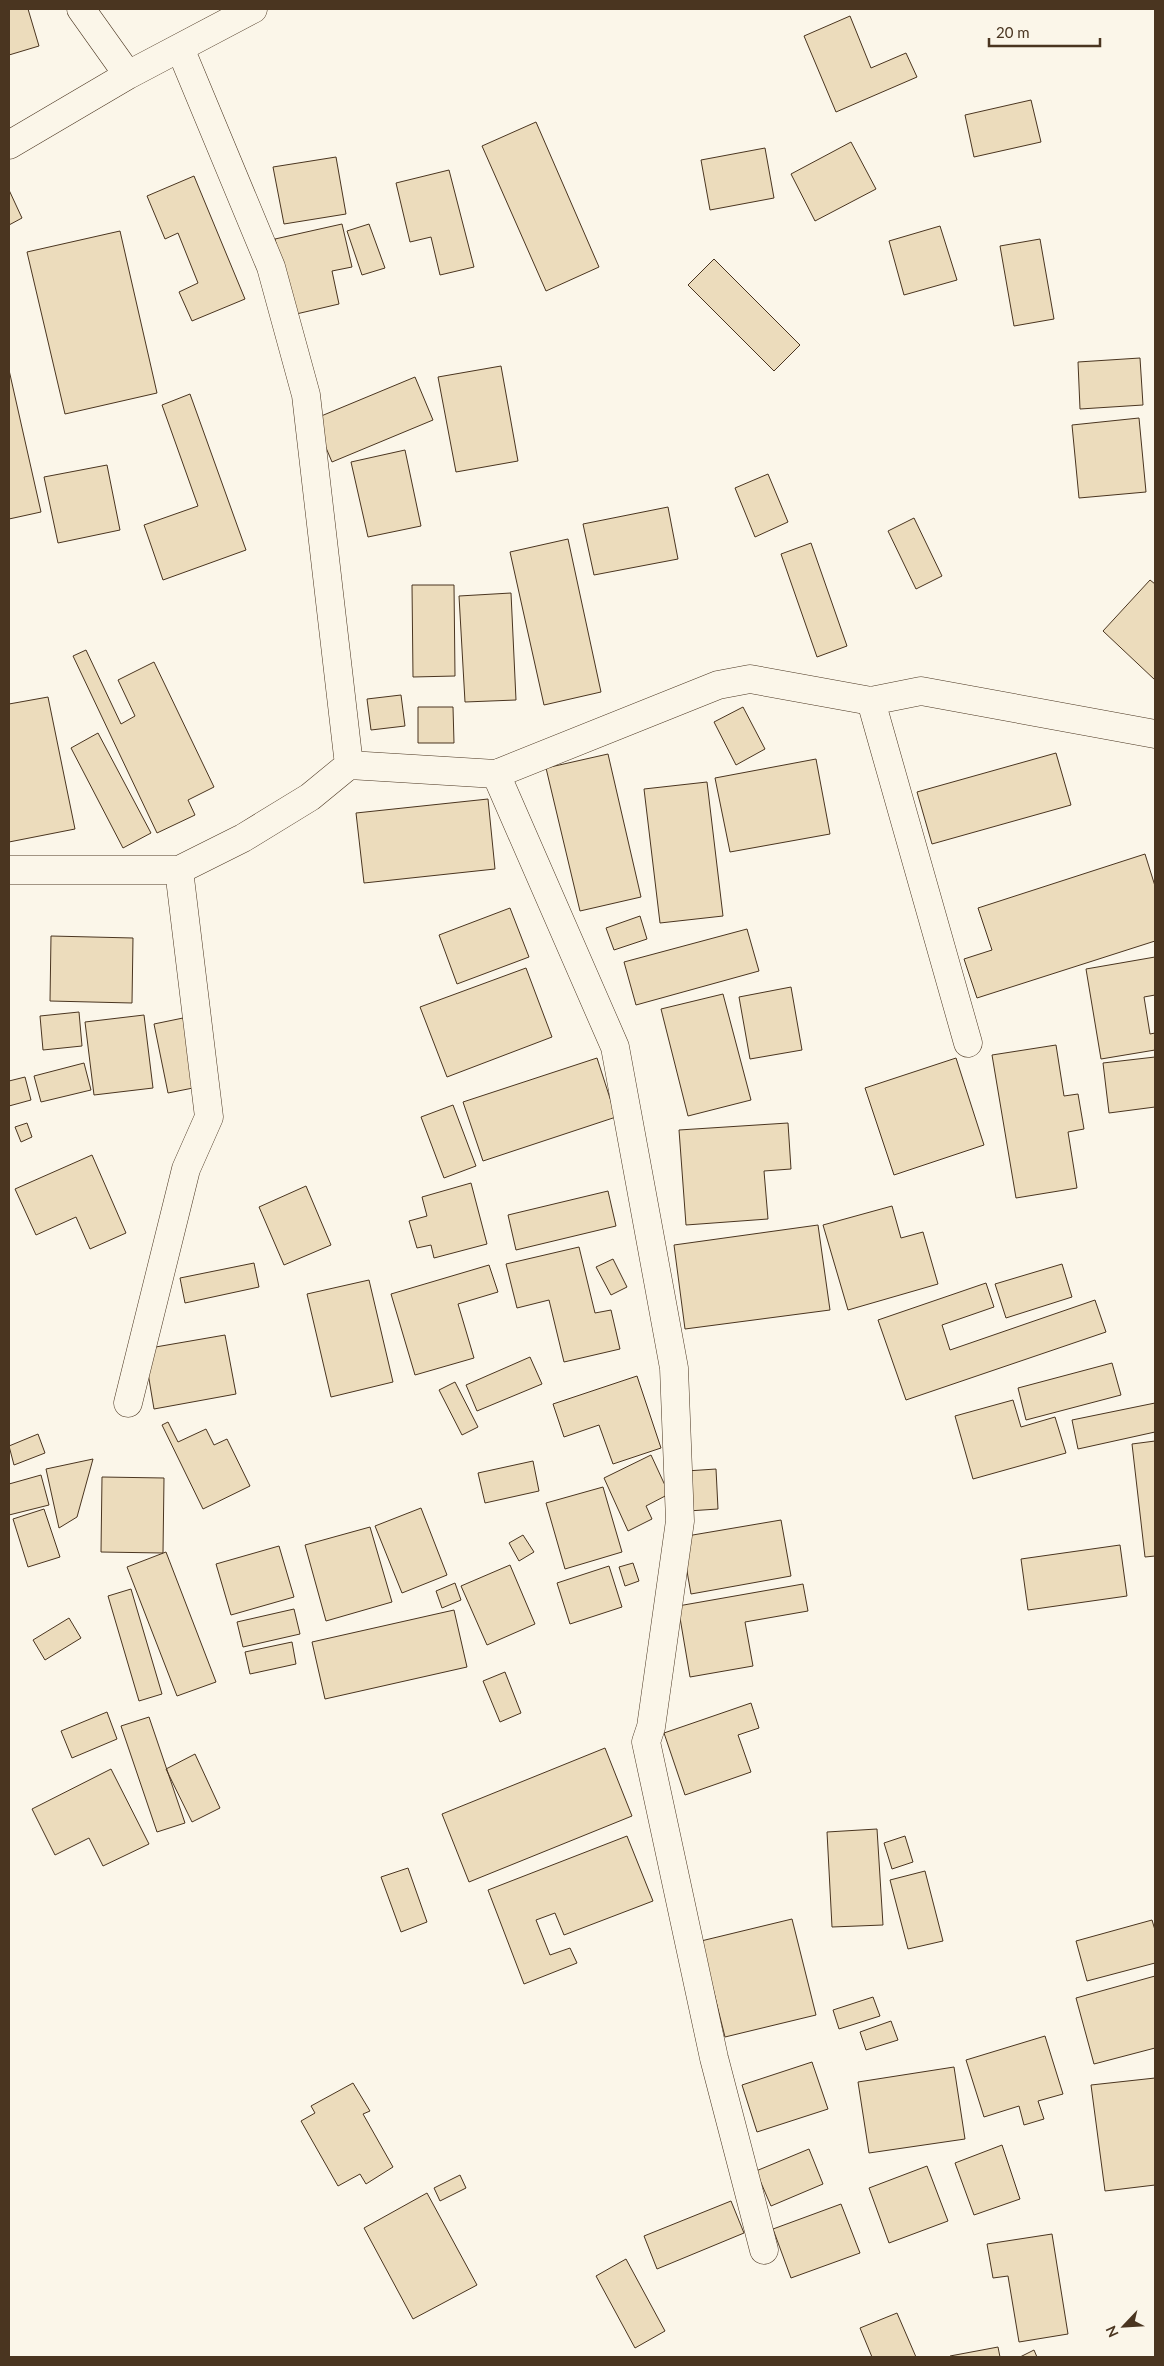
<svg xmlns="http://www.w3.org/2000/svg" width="1164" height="2366" viewBox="0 0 1164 2366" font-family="Lato,sans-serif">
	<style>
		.building { fill: #ecdcbc; stroke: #4a3520 }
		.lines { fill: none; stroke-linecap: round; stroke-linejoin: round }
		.minor-casing { stroke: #4a3520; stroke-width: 29 }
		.minor { stroke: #fbf6e9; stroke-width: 28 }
	</style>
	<rect width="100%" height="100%" fill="#fbf6e9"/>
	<path class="building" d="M9,9H28L39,46L9,55Z
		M850,16L871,68L906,53L917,77L836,112L804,36Z
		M1031,100L1041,142L974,157L965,115Z
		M536,122L599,267L546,291L482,146Z
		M851,142L876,189L815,221L791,174Z
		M765,148L774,198L710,210L701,160Z
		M336,157L346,214L284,224L273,167Z
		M449,170L474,267L440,275L431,237L410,242L396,183Z
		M194,176L245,299L192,321L179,292L198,283L178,233L165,239L147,196Z
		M9,190L22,218L9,225Z
		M342,224L352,267L332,271L339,304L292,315L275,239Z
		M369,224L385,268L362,275L347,231Z
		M940,226L957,280L904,295L889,241Z
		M120,231L157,393L65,414L27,252Z
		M1040,239L1054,319L1014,326L1000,246Z
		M714,259L800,345L774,371L688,285Z
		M1140,358L1143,405L1080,409L1078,362Z
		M501,366L518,461L456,472L438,377Z
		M9,370L41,512L9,519Z
		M415,377L433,420L332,462L314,419Z
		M190,394L246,550L163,580L144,525L198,506L162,405Z
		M1139,418L1146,492L1079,498L1072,425Z
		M405,450L421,526L368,537L351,462Z
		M107,465L120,530L58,543L44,477Z
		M768,474L788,522L755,537L735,488Z
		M668,507L678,559L594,575L583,524Z
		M914,518L942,576L916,589L888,531Z
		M568,539L601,692L544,705L510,552Z
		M811,543L847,646L817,657L781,554Z
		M1150,580L1155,584V680L1103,631Z
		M412,585H454L455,676L413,677Z
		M511,593L516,700L465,702L459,596Z
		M86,650L121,724L135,716L118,680L154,662L214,787L188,800L195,815L157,833L73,656Z
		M401,695L405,726L371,730L367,699Z
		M48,697L75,829L9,842V704Z
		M418,707H453L454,743H418Z
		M743,707L765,749L736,765L714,722Z
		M98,733L151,833L123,848L71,748Z
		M1056,753L1071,805L932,844L917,792Z
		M608,754L641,897L580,911L546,768Z
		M816,759L830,834L730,852L715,778Z
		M707,782L723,916L660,923L644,789Z
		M488,799L495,869L364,883L356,813Z
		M1145,854L1155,886V941L977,998L964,959L992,950L978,908Z
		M510,908L529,957L457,984L439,935Z
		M640,916L647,939L614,950L606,928Z
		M747,929L759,971L636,1005L624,962Z
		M51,936L133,938L132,1003L50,1001Z
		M1155,957V995L1144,997L1150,1034L1155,1033V1050L1101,1059L1086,969Z
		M526,968L552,1037L447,1077L420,1007Z
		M791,987L802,1050L750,1059L739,997Z
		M723,994L751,1100L688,1116L661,1009Z
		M79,1012L82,1046L43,1050L40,1016Z
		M144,1015L153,1088L94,1095L85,1022Z
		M183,1018L198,1087L168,1093L154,1024Z
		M1056,1045L1064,1096L1078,1094L1084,1129L1068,1132L1077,1188L1016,1198L992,1055Z
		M1155,1057V1107L1109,1113L1103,1063Z
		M597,1058L616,1117L483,1161L463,1102Z
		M956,1058L984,1145L894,1175L865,1088Z
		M84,1063L91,1090L41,1102L34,1076Z
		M25,1077L31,1100L9,1106V1081Z
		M453,1105L476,1166L444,1178L421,1117Z
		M27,1123L32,1137L21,1142L15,1127Z
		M788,1123L791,1169L764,1171L768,1219L686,1225L679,1130Z
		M92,1155L126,1233L90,1249L76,1217L36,1235L15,1189Z
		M471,1183L487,1244L434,1258L431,1245L417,1248L409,1221L427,1216L422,1197Z
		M306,1186L331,1245L284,1265L259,1207Z
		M608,1191L616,1226L516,1250L508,1215Z
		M892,1206L901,1238L923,1232L938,1284L848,1310L823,1225Z
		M818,1225L830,1310L685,1329L674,1245Z
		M579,1247L595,1313L611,1310L620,1349L564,1362L549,1300L517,1308L506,1264Z
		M613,1259L627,1287L611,1295L596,1267Z
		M254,1263L259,1287L185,1303L180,1278Z
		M1062,1264L1072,1297L1006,1318L995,1284Z
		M489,1265L498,1292L458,1304L474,1358L415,1375L391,1294Z
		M369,1280L393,1382L331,1397L307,1294Z
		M986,1283L994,1307L942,1325L950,1350L1095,1300L1106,1332L906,1400L878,1320Z
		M225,1335L236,1394L154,1409L144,1349Z
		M530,1357L542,1384L477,1411L466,1385Z
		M1112,1363L1121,1395L1026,1420L1018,1388Z
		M637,1376L661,1448L613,1464L599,1425L564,1437L553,1404Z
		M455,1382L478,1427L462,1435L439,1390Z
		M1013,1400L1021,1427L1055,1417L1066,1453L973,1479L955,1416Z
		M1155,1403V1432L1078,1449L1072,1420Z
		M168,1422L178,1442L206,1429L214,1445L227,1439L250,1486L203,1509L162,1425Z
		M38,1434L45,1453L14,1465L9,1446Z
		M1155,1441V1556L1145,1557L1132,1444Z
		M651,1455L669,1494L646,1506L652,1519L628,1531L604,1478Z
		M93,1459L77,1517L59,1528L46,1469Z
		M533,1461L539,1491L485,1503L478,1473Z
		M716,1469L718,1509L688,1511L686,1471Z
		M41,1475L49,1505L9,1515V1484Z
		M102,1477L164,1478L163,1553L101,1552Z
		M603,1487L622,1552L565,1569L546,1503Z
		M421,1508L447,1575L402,1593L375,1526Z
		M44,1509L60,1557L28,1567L13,1519Z
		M781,1520L791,1576L691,1594L681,1537Z
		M370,1527L392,1602L326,1621L305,1545Z
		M523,1535L534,1552L519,1561L509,1543Z
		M1120,1545L1127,1596L1028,1610L1021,1559Z
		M279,1546L294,1597L231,1615L216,1564Z
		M166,1552L216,1682L177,1696L127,1567Z
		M633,1563L639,1581L625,1586L619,1567Z
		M510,1565L535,1624L487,1645L461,1586Z
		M609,1566L622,1607L570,1624L557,1583Z
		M455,1583L461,1600L442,1608L436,1591Z
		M803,1584L808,1611L745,1622L753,1666L690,1677L678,1606Z
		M131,1589L162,1694L139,1701L108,1596Z
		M294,1609L300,1634L243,1647L237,1622Z
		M454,1610L467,1667L325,1699L312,1642Z
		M69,1618L81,1638L45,1660L33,1640Z
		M292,1642L296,1664L250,1674L245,1652Z
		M505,1672L521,1713L500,1722L483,1681Z
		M751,1703L759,1728L738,1735L751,1772L685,1795L664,1733Z
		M107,1712L117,1739L72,1758L61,1731Z
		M149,1717L185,1823L157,1832L121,1726Z
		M605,1748L632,1816L469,1882L442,1814Z
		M195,1754L220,1808L192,1822L166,1769Z
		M111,1769L149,1844L103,1866L89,1838L55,1855L32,1809Z
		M877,1829L883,1925L832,1927L827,1832Z
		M627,1836L653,1901L564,1935L555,1913L536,1920L550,1955L570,1948L577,1963L524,1984L488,1890Z
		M905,1836L913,1862L892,1869L884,1843Z
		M408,1868L427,1922L401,1932L381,1877Z
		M925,1871L943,1941L908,1949L890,1880Z
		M792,1919L816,2015L725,2037L701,1941Z
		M1152,1920L1155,1930V1963L1087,1981L1076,1941Z
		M1155,1976V2048L1094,2064L1076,1998Z
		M873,1997L880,2016L839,2029L833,2010Z
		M891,2021L898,2040L866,2050L860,2032Z
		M1045,2036L1063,2094L1038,2101L1044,2119L1024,2125L1019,2106L984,2117L966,2060Z
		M812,2062L828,2109L757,2132L742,2085Z
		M954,2067L965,2139L869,2153L858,2082Z
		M1155,2078V2185L1105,2191L1091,2085Z
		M353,2083L370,2111L363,2114L393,2167L366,2184L360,2174L338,2186L301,2121L315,2113L311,2106Z
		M1002,2145L1020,2199L974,2215L955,2163Z
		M809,2149L823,2184L771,2206L756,2171Z
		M927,2166L948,2221L889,2243L869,2188Z
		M460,2175L466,2188L440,2201L434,2188Z
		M427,2193L477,2285L413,2319L364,2228Z
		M731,2201L744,2233L657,2269L644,2236Z
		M841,2204L860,2253L791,2278L773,2229Z
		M1052,2234L1068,2334L1019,2342L1008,2276L993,2278L987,2244Z
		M626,2259L665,2331L635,2348L596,2276Z
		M897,2313L916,2357H872L860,2328Z
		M998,2347L1000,2357H950V2356Z
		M1034,2350L1037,2357H1020Z"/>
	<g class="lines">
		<defs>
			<path id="minor" d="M81,9L128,75
				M9,145L128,75L253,9
				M871,701L921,691L1155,734
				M349,765L496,774L718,685L750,679L871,701L968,1043
				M496,774L615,1047L674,1368L680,1521L651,1727L646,1742L714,2058L764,2250
				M9,870H179L243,838L310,797L349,765L306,395L271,267L180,48
				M128,1403L186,1169L209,1117L179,870"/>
		</defs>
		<use href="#minor" class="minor-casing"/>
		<use href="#minor" class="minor"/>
	</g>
	<rect width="1164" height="2366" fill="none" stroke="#4a3520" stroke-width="20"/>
	<g transform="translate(1124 2326) rotate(245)" stroke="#fbf6e9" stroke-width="4" paint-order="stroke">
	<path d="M0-4L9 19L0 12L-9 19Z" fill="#4a3520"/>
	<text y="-8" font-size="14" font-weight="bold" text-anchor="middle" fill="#4a3520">N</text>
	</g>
	<path d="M989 38v8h111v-8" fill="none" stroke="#4a3520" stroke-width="2.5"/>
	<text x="996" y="38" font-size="15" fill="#4a3520" stroke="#fbf6e9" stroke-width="4" paint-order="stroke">20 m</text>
</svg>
